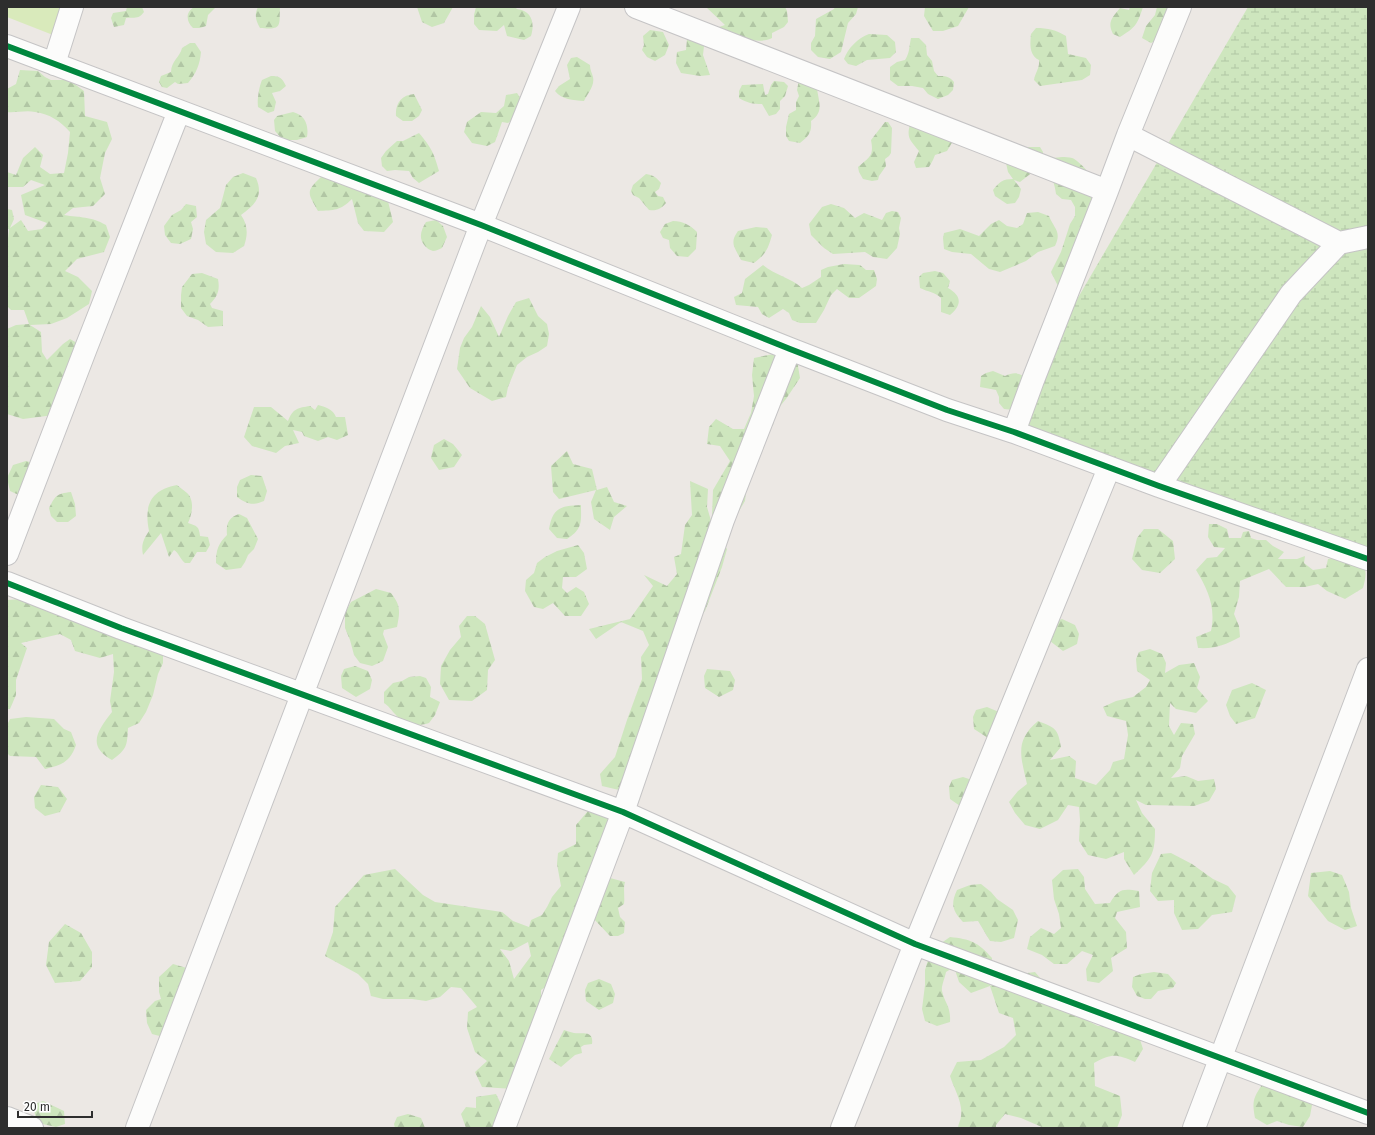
<svg xmlns="http://www.w3.org/2000/svg" width="1375" height="1135" viewBox="0 0 1375 1135" font-family="'Fira Sans',sans-serif">
	<style>
		.forest { fill: url(#forest-firs); fill-rule: evenodd }
		.wetland { fill: url(#wetland-marsh) }
		.pitch { fill: #d9eabb }
		.lines { fill: none; stroke-linecap: round; stroke-linejoin: round }
		.minor-casing { stroke: #c5c4c5; stroke-width: 24 }
		.minor { stroke: #fcfcfb; stroke-width: 22 }
		.cycleway-casing { stroke: #fff; stroke-width: 8 }
		.cycleway { stroke: #00873e; stroke-width: 6 }
	</style>
	<defs>
		<pattern id="forest-firs" width="22" height="20" patternUnits="userSpaceOnUse"><rect width="22" height="20" fill="#cee6be"/><path d="M5 1l3.5 6h-7zM16 11l3.5 6h-7z" fill="#b1c6a4"/></pattern>
		<pattern id="wetland-marsh" width="20" height="14" patternUnits="userSpaceOnUse"><rect width="20" height="14" fill="#cee6be"/><path d="M1 5h8M5 5V1M11 12h8M15 12V8" fill="none" stroke="#b1c6a4"/></pattern>
	</defs>
	<rect width="100%" height="100%" fill="#ece8e4"/>
	<path class="forest" d="M127,7H142L144,12C138,20 134,17 126,18L124,25L114,27L111,18L113,13L126,11Z
		M195,7H216L208,15L206,26L200,28H193C186,22 185,11 195,7Z
		M258,7H280C279,26 283,30 260,28C256,21 254,15 258,7Z
		M417,7H453L444,23L432,27L422,22Z
		M476,7H515L517,9C532,11 535,23 531,36L524,40L507,36L504,25L497,31L479,30L474,24V15Z
		M706,7H785L787,11L788,22L784,27L772,33V38C760,45 728,37 719,27L725,25Z
		M835,7H858L856,14L848,23L841,52L830,59L818,57L811,50V43L815,36L816,19L834,9Z
		M925,7H969L958,26L943,31H933L924,16Z
		M1130,7H1143C1137,25 1136,27 1120,37L1113,34C1107,22 1112,18 1120,8L1129,10Z
		M1157,7H1176L1166,35L1151,43L1142,38L1146,26L1155,15Z
		M1036,28C1048,28 1056,30 1066,36L1068,54L1086,58L1091,65L1090,75L1082,80L1040,86L1034,80C1035,73 1040,68 1039,60C1029,55 1030,44 1031,34Z
		M650,30L663,32L669,45L665,55L655,61L647,57L642,50L644,45L643,36Z
		M869,34L887,35L895,42L896,52L890,58L867,60L856,66L848,64L844,59C848,48 858,38 869,34Z
		M700,38L704,46L703,55L710,75L700,76L681,73L676,63L677,52L686,50L687,39Z
		M911,38H919L926,45L927,55L932,61L934,71L938,76C945,76 949,76 954,82L953,90L948,95L938,99L928,94L923,88L912,86H898L890,80V67L897,62L905,60C910,52 909,47 911,38Z
		M190,43H195L201,52C200,64 196,74 188,83L178,84L175,82L167,88L162,87L159,82L161,76L171,72C171,61 180,57 182,48Z
		M577,57L590,65C590,70 592,73 593,77C595,86 587,94 584,101C573,100 562,100 555,91L559,86L570,79L567,65L571,58Z
		M20,70L38,71L45,77L51,80H69L84,91L85,116L107,122L112,139L105,153L100,178L105,194L93,206L73,208L64,215C81,218 90,216 106,225L110,237L104,252L77,259L65,271L78,277L92,291L89,304L67,318L51,324L30,325L41,332L42,352L47,360L63,344L70,339L86,348L54,415L23,419L7,414V329L16,325L29,324L24,310H11L7,306V248L9,229H7V209L12,210L14,219L10,228L21,220L28,231L42,229L47,223L25,215L21,195L45,185L31,180L23,187H7V172L16,175L23,158L35,147L43,155L40,167L50,174L64,173L68,153L70,132C60,121 50,114 35,112C26,110 16,113 7,112V89L16,84Z
		M271,76C280,76 282,78 286,86L280,91L272,93L276,102L274,111L268,113L258,107C257,100 259,87 262,80Z
		M799,80L817,89C819,103 824,112 811,121C812,132 809,136 800,143L789,141L786,136V127L789,114L796,110V102L799,96L797,90Z
		M774,81L784,82L788,86L785,96L780,101V109L776,114L769,116L762,104C753,104 747,103 739,98V91L742,85L763,84L765,95L768,94L771,85Z
		M517,93L521,99L516,117L508,123L502,122L495,142L487,146L472,143L464,132L467,122L481,112L496,113L504,106L506,95Z
		M414,94L422,110L419,116L412,121H403L396,116C395,103 402,95 414,94Z
		M293,112C305,115 309,125 307,137L297,140H283L275,131L274,120L277,116Z
		M885,122H888L892,128L891,153L889,156L885,159L886,166L879,176L878,180L872,181L863,179L859,172L858,167C870,157 874,156 871,140Z
		M910,125L953,141L947,151L935,155L933,160L929,167L916,168L914,162L919,151C911,141 906,138 910,125Z
		M419,133C431,147 434,153 439,171L419,183L413,178L409,171L395,170L387,171L382,166L381,158L386,151L397,141H403Z
		M1028,147H1040L1043,152V164L1020,182L1014,180L1021,189L1019,197L1015,203L1007,204L995,196L993,190C999,182 1003,179 1013,179L1008,172L1006,163Z
		M1062,157C1065,157 1069,157 1072,158C1079,160 1094,179 1100,185L1081,236L1074,244L1058,286L1051,272L1061,252L1070,224L1075,216V207L1071,200L1062,199L1056,194C1055,184 1050,173 1048,162L1053,158Z
		M243,173L256,178C264,196 255,205 241,215C248,225 248,235 244,246L233,253L216,252L206,244L204,232L206,220L220,208L226,185L233,177Z
		M646,174C653,175 656,177 661,183L659,189L655,192L658,196L663,197L666,203C661,209 657,211 649,210L639,198L633,195L631,191L633,185Z
		M336,176L387,197L393,222L384,232L364,231L358,223L352,199C340,211 334,210 318,211C308,193 305,192 321,177Z
		M186,204L196,206L197,217L191,222L193,229L191,239L180,244L171,243L165,235L164,226L172,215L181,210Z
		M831,204L844,208L855,218L864,213L882,220L886,213L892,211L898,212L901,218L899,228L900,234L897,248L887,259L873,257L865,252L833,254L824,248L811,235L809,224L822,207Z
		M1038,212L1049,216C1054,229 1062,231 1055,246L1038,252L1026,261L1000,272L989,269L971,254L952,252L944,249L943,238L944,233L960,229L979,236L991,224L999,220L1007,226L1017,228L1023,224L1027,213Z
		M436,220L443,226L447,237L442,248C439,249 436,251 433,251C429,250 427,248 425,246C418,238 421,230 426,222Z
		M673,221C683,221 690,225 697,232L696,249L688,257L677,256L670,248L669,240L663,238L660,232L665,224Z
		M756,227L767,228L772,235C768,249 766,254 754,263L741,260C735,248 729,243 738,231Z
		M844,264L860,265L866,270H874L877,279L876,286L859,298H849L837,289L831,295L824,310L816,323H800L792,320L789,313L783,309L769,318L762,314L758,307L736,305L734,297L742,293L745,279L763,265C775,275 791,278 802,288L809,285L821,277V270L828,267Z
		M935,271L943,273L950,281L948,288C962,296 962,305 950,315L941,312V298C935,292 928,292 920,288L919,277L923,273Z
		M202,273L218,279C220,290 218,296 210,304L212,308L223,311V326L208,327L198,320L187,316L181,308V295L182,287L192,274Z
		M529,298L538,316L547,324L549,334L547,346L538,352L527,357L517,365L508,387L506,397L492,401L470,388L457,369L460,348L464,338L472,327L481,306L490,317L499,337L508,316L516,302Z
		M778,353L797,360L800,378L786,399L776,411L773,425L765,434L763,450L747,483L745,501L736,516L723,520L712,516L713,490L730,461L720,446L707,444L709,427L716,419L733,429H744L751,413L754,396L752,375L754,358Z
		M993,371L1005,376C1014,372 1020,372 1028,380L1014,410L1004,409L999,403V397L996,390L980,387L981,376L986,373Z
		M318,405C325,407 333,409 336,417H345L348,435L337,440L328,437L318,441L304,436L302,432L293,430L299,443L285,446L276,453L252,446L244,437L254,407H271L288,421C293,408 298,408 310,406L315,410Z
		M444,439L453,444L462,455L454,467L439,470L431,458L434,445Z
		M567,451L573,464L592,469L597,490L607,487L614,502L627,506L614,517L610,530L594,519L591,502L596,490L559,499L553,492L551,466Z
		M26,461L33,463L23,497L10,491L7,478L13,465Z
		M251,475L262,476L267,491L264,501C252,506 247,504 237,497V487L240,480Z
		M690,481L708,489L707,507L714,531L727,549L722,567L705,611L688,630L634,782L619,790L602,786L600,774L615,757L627,720L642,679L641,657L649,645L643,631L621,622L596,639L589,629L630,619L653,586L644,575L667,586L677,574L674,557L681,554L685,525L692,515Z
		M177,485C180,488 184,490 187,493C195,500 192,515 188,523C197,526 199,526 200,536L208,537L210,545L206,552H197L190,563H185C180,559 179,553 174,550L169,557L161,533L143,555C141,545 143,540 149,531C144,506 150,490 177,485Z
		M71,492L75,504L76,516L68,522H57L51,516L49,508C56,495 56,494 71,492Z
		M581,505C581,522 583,529 567,539L557,538L549,529C553,507 561,506 581,505Z
		M239,514L247,518L258,539L254,549L248,555L245,562L241,568L226,570L216,563C216,550 218,544 227,535C226,524 228,518 239,514Z
		M1209,524H1217L1227,529L1229,538H1241L1243,532L1249,531L1251,538L1257,540H1266L1273,546L1284,552L1278,559H1297L1305,556L1304,563L1313,570L1326,568L1328,559L1354,552C1366,566 1368,570 1363,588L1345,599L1327,591L1318,584L1305,587H1286L1269,569L1240,581L1239,597L1234,614L1239,626L1240,637C1225,645 1215,649 1198,648L1196,637L1211,631C1216,607 1208,590 1196,570L1207,558L1217,557L1225,548L1214,547L1208,537Z
		M1144,529H1158L1173,541L1175,559L1160,573L1142,570L1132,559L1137,538Z
		M578,545L584,553L587,569L576,577H563L562,588L567,593L576,587L584,592L589,604L581,616H565L553,603L543,609L534,607L525,591L526,580L534,573L537,563L545,557L557,551Z
		M376,589L391,593C401,606 400,611 397,627L384,630L383,634L388,647L383,661L372,666L360,663L354,655L350,640L345,628V613L351,602Z
		M36,598L163,649V663L158,674L153,695L146,712L139,723L128,728C127,746 127,749 112,760C86,746 98,730 112,712L110,701L114,672L113,654L100,658L75,651L71,640L60,634L21,643L27,648L16,680V695L10,709H7V600Z
		M467,616H475L485,624L495,660L488,670L487,690L472,701L449,700L440,684L441,666L450,650L461,637L459,626Z
		M1062,619L1075,625L1079,634L1077,644L1063,651L1050,641L1052,623Z
		M1150,649L1162,654L1166,663L1165,673L1179,665L1194,663L1200,677L1197,688L1208,701L1196,713L1176,709L1170,703L1169,726L1174,735L1181,723L1193,724L1195,734L1182,756L1180,768L1171,778L1186,776L1198,781L1214,779L1216,789L1209,801L1194,806L1146,805L1136,800L1142,813L1155,829C1155,854 1152,858 1134,875L1124,859V852L1106,859L1088,855L1079,841L1080,820L1079,807L1068,805L1058,820L1040,829L1025,825L1015,813L1009,802L1018,791L1027,784C1021,757 1014,741 1038,721C1055,728 1058,728 1061,747L1050,760L1069,756L1076,761L1075,778L1096,785L1110,770L1113,762L1124,759L1128,735L1126,721L1107,716L1103,707L1116,701L1133,697L1146,687L1150,680L1137,671L1136,659L1139,652Z
		M355,666L368,671L372,680L370,689L356,697L342,688L341,676L344,669Z
		M707,669L730,671L735,680L733,690L719,697L705,688L704,676Z
		M420,676L426,678L431,687L430,697L440,702L435,715L429,723C415,727 405,726 395,714C391,710 389,706 384,703V692L393,683L402,681L409,677Z
		M1252,683L1266,690L1255,718L1236,724L1230,716L1226,705L1232,690Z
		M987,707L999,712L988,738L974,729L973,717L976,710Z
		M26,717L54,719L64,729L71,732L76,745C70,762 62,765 45,769L36,757L10,756L7,753V725L10,719Z
		M963,777L975,781L963,808L950,799L949,787L952,780Z
		M41,785L58,787L67,799L60,812L45,816L35,808L34,797Z
		M588,811L618,820L608,855L612,874L610,878L625,882C623,889 625,897 624,904L618,908L620,917L625,922L624,933L618,936H610L593,918L557,979L541,990V1020L513,1089L482,1087L475,1072L487,1061L475,1052L467,1028L468,1012L477,1007L461,988L451,987L440,997L426,1001L412,999H383L371,996L368,984L358,974L325,956L333,932L335,907L364,875L395,869L423,895L435,902L502,912L513,921L529,927L531,920L542,915L547,907L552,897L561,886L557,864L558,853L576,844V825ZM528,942L531,956L514,979L509,961L500,949L511,951Z
		M1171,853L1192,864L1213,879L1228,886L1236,896L1232,912L1212,915L1198,929L1182,930L1174,913V900L1158,901L1150,891L1152,873L1161,854Z
		M1078,869L1084,877L1085,889L1095,904L1110,903C1119,888 1123,889 1139,891L1140,907L1117,912L1115,918L1126,932L1127,948L1111,958L1113,971L1099,983L1087,981L1086,969L1093,955L1082,951L1067,964H1054L1042,955L1027,949L1030,937L1041,928L1054,934L1061,928L1059,914L1054,899L1052,880L1063,870Z
		M1330,871L1342,875L1349,892L1351,908L1357,926L1345,930L1328,921L1308,896L1311,873Z
		M981,884L991,892L997,899L1013,910L1018,920L1014,938L1001,942L990,941L978,921L963,922C953,911 950,905 957,890L970,885Z
		M65,924L81,933L92,952V967L80,981L55,983L46,965L49,942Z
		M950,937C970,939 978,942 992,958L990,986L1008,969L1020,974L1035,972L1041,979L1090,1022L1098,1026L1136,1027L1143,1049L1135,1062C1117,1054 1112,1053 1094,1063L1095,1086L1120,1096L1122,1115L1117,1128H1044L1021,1118L1005,1114L996,1125V1128H958C958,1124 961,1120 961,1116C963,1102 954,1089 950,1076L957,1062L981,1060L1004,1047L1016,1035L1013,1018L999,1013L990,986L971,993L959,982L954,967L946,972C945,978 941,986 942,991C945,1004 951,1006 950,1022L937,1026L925,1021L922,1009L925,985V970L931,950Z
		M173,964L190,969L171,1039L152,1034L147,1023L146,1010L155,1001L161,999L159,992V977Z
		M1154,972L1168,974L1176,983L1173,988L1158,991L1151,999H1145L1137,996L1132,987L1133,977L1141,974Z
		M599,979L611,984L615,994L613,1003L599,1010L586,1001L585,990L588,983Z
		M564,1030C567,1031 570,1032 574,1033C583,1034 594,1030 592,1044L584,1045L581,1047L582,1053L575,1055L561,1067L549,1059Z
		M1262,1085L1308,1096L1312,1105L1310,1116L1303,1127L1289,1125L1277,1121L1267,1125L1255,1118C1252,1102 1253,1098 1262,1085Z
		M496,1094L504,1110L496,1128H466L461,1114L466,1107L476,1108V1097Z
		M43,1101L64,1111L65,1124L56,1127L38,1123L32,1105Z
		M408,1114L421,1118L425,1128H395L394,1124L397,1117Z"/>
	<path class="wetland" d="M1248,7H1368V571L1000,431Z"/>
	<path class="pitch" d="M7,7H61L53,35L7,17Z"/>
	<g class="lines">
		<defs>
			<path id="minor" d="M636,7L1107,191
				M7,46L481,225L790,349L947,410L1014,432L1159,486L1368,559
				M54,64L72,7
				M1128,135L1339,243
				M1014,432L1033,380L1107,191L1128,135L1180,7
				M1159,486L1291,294L1339,243L1368,237
				M7,554L86,348L179,111
				M7,583L121,628L623,812L915,944L1368,1113
				M7,1118L32,1128
				M137,1128L481,225L569,7
				M504,1128L623,812L723,520L790,349
				M842,1128L915,944L1109,468
				M1194,1128L1368,669"/>
		</defs>
		<use href="#minor" class="minor-casing"/>
		<use href="#minor" class="minor"/>
		<defs>
			<path id="cycleway" d="M7,46L481,225L790,349L947,410L1014,432L1159,486L1368,559
				M7,583L121,628L623,812L915,944L1368,1113"/>
		</defs>
		<use href="#cycleway" class="cycleway-casing"/>
		<use href="#cycleway" class="cycleway"/>
	</g>
	<rect width="1375" height="1135" fill="none" stroke="#2e2e2e" stroke-width="16"/>
	<path d="M18 1111v6h74v-6" fill="none" stroke="#2e2e2e" stroke-width="2"/>
	<text x="24" y="1111" font-size="12" fill="#2e2e2e" stroke="#ffffff" stroke-width="3" paint-order="stroke">20 m</text>
</svg>
